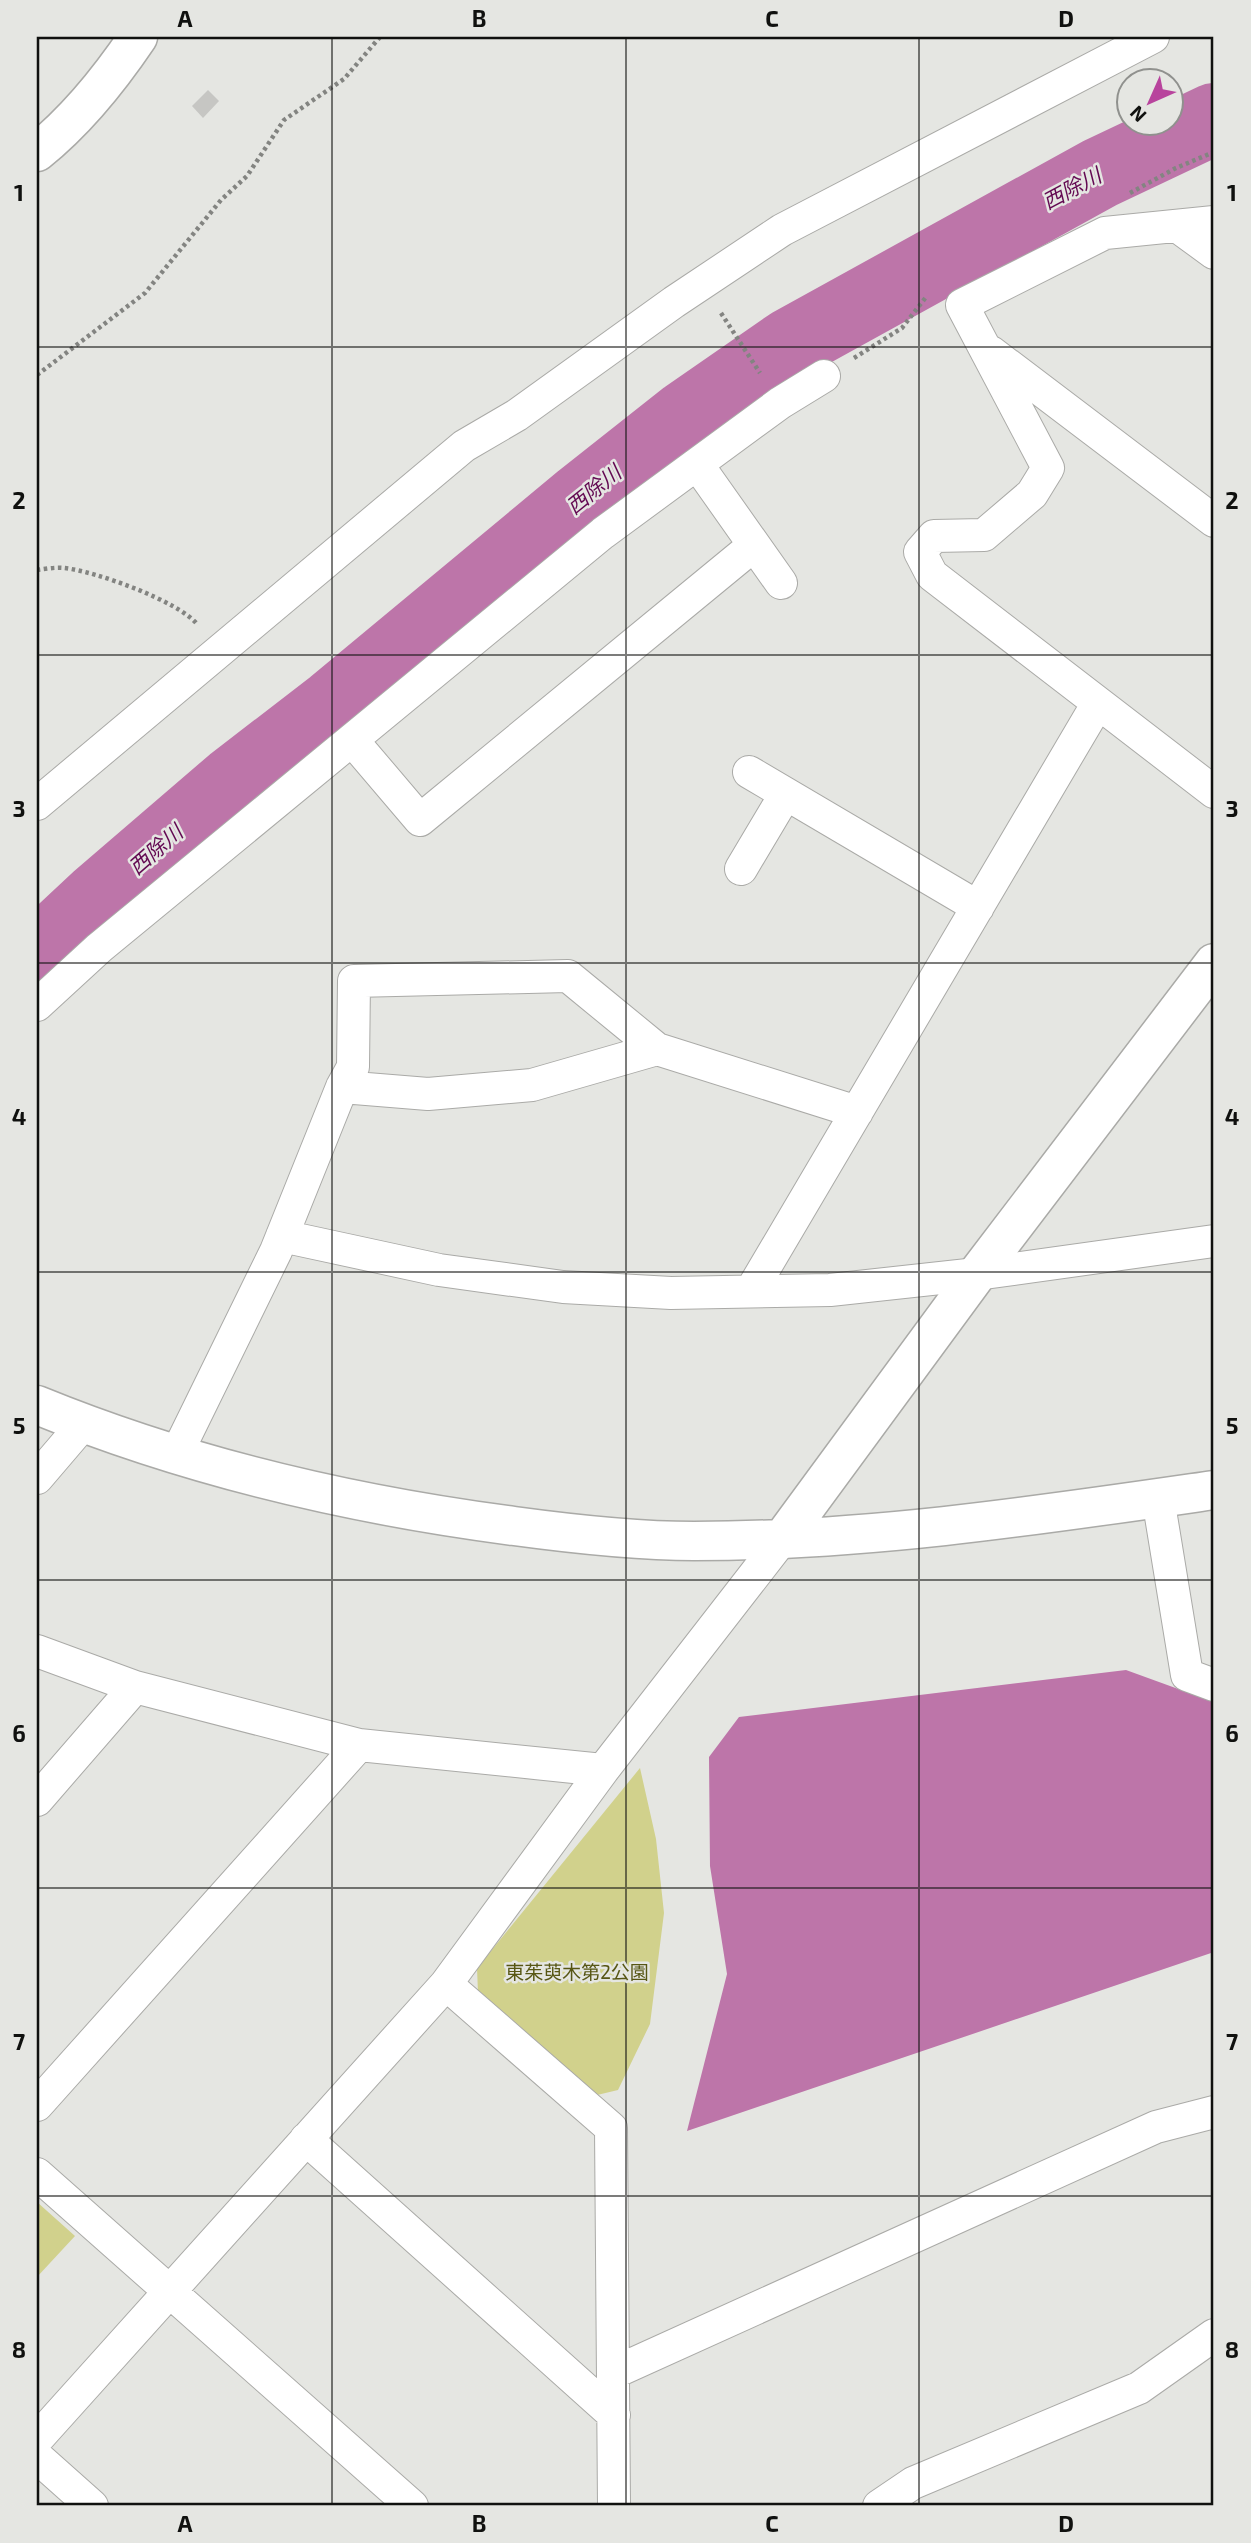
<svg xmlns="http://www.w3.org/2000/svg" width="1251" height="2543" viewBox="0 0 1251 2543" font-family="'Exo 2','Noto Sans JP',sans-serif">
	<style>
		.green { fill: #d1d18c }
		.water { fill: #bd75a9 }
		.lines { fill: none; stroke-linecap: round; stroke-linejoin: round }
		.river { stroke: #bd75a9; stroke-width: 72 }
		.building { fill: #c6c6c3 }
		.street-casing { stroke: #aaaaa7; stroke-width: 34 }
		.secondary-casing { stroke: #aaaaa7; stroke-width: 41 }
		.path { stroke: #838481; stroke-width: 4.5; stroke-dasharray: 3.5 3.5; stroke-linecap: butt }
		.street { stroke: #fff; stroke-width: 32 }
		.secondary { stroke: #fff; stroke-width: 38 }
		.grid { fill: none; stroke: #10110f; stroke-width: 2; stroke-opacity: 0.55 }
		.labels { text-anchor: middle; stroke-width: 5; stroke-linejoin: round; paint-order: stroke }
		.park-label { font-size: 19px; fill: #575614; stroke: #e5e6e2 }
		.water-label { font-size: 21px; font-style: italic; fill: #630952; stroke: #e5e6e2 }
		.neatline { fill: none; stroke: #10110f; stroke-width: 2.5 }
		.grid-label { font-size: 23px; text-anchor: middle; font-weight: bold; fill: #10110f }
	</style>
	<rect width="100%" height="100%" fill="#e5e6e2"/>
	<path class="green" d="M640,1768L656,1839L664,1913L650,2024L618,2090L593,2096L478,1993L477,1968Z
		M37,2202L75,2236L37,2277Z"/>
	<path class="water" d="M1126,1670L1214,1702V1952L687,2131L727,1974L710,1866L709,1757L739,1717Z"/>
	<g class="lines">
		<path class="river" d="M37,955L98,898L233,782L333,705L581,499L686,416L790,344L1100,173L1214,119"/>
	</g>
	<path class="building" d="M208,90L219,101L203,118L192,106Z"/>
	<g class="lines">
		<defs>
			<path id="street" d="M1214,222L1105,233L962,305L1048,468L1032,494L984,535L934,536L920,552L932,575L1214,792
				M1177,226L1214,253
				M991,352L1214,521
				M697,464L781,583
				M352,740L420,820L753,546
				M749,772L978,907
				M37,804L464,446L517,415L674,302L782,230L1153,37
				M741,869L785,795
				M37,1005L99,948L603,533L780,403L824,376
				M342,1087L428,1094L532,1085L657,1049
				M282,1236L439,1270L563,1287L671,1293L830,1290L977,1274L1214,1241
				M751,1291L1098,703
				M176,1455L276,1251L342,1087L353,1067L354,981L568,976L657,1049L857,1112
				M37,1478L84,1423
				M1158,1498L1187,1675L1214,1685
				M37,1651L135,1687L359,1745L603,1770
				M37,1800L135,1687
				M446,1984L611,2128L614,2506
				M37,2105L359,1745
				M306,2139L614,2415
				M37,2174L412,2506
				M613,2373L1156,2127L1214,2112
				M37,2439L446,1984L603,1770L783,1538
				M37,2457L92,2506
				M879,2506L913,2483L1139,2388L1214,2335"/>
			<path id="secondary" d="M37,152C77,120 109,80 138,37
				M37,1405C189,1467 352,1505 514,1526C573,1534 634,1541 694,1541C869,1541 1041,1515 1214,1490
				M783,1538L977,1274L1214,963"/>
		</defs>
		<use href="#street" class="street-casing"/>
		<use href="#secondary" class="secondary-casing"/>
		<path class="path" d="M1130,193L1176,168L1214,152
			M721,313L760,373
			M854,358L902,328L926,297
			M37,375L145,293L221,200L247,176L284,120L344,79L380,37
			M37,570C45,569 55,567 64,568C95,571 178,601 197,624"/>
		<use href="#street" class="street"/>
		<use href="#secondary" class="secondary"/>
	</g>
	<path class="grid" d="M332,37V2506M626,37V2506M919,37V2506M37,347H1214M37,655H1214M37,963H1214M37,1272H1214M37,1580H1214M37,1888H1214M37,2196H1214"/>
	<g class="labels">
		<g class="park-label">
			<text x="577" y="1979">東茱萸木第2公園</text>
		</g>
		<g class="water-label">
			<text transform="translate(1072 189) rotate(-28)" y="7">西除川</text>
			<text transform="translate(594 490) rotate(-39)" y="7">西除川</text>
			<text transform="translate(156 850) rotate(-41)" y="7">西除川</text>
		</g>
	</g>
	<rect width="1251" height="2543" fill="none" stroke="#e5e6e2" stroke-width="77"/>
	<g transform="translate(1150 102) rotate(225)"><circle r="33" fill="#e5e6e2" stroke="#90918e" stroke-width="2"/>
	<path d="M0-5L12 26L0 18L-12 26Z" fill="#b8449d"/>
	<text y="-10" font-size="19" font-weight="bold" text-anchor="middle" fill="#10110f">N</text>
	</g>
	<rect x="38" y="38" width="1174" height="2466" class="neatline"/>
	<g class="grid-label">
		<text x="185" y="27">A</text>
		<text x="479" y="27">B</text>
		<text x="772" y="27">C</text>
		<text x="1066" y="27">D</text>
		<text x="19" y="201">1</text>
		<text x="1232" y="201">1</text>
		<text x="19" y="509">2</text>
		<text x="1232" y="509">2</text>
		<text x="19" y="817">3</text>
		<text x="1232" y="817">3</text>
		<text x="19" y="1125">4</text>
		<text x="1232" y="1125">4</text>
		<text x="19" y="1434">5</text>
		<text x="1232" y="1434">5</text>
		<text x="19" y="1742">6</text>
		<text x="1232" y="1742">6</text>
		<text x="19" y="2050">7</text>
		<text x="1232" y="2050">7</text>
		<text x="19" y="2358">8</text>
		<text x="1232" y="2358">8</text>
		<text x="185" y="2532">A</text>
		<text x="479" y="2532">B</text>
		<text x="772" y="2532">C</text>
		<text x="1066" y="2532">D</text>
	</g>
</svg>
